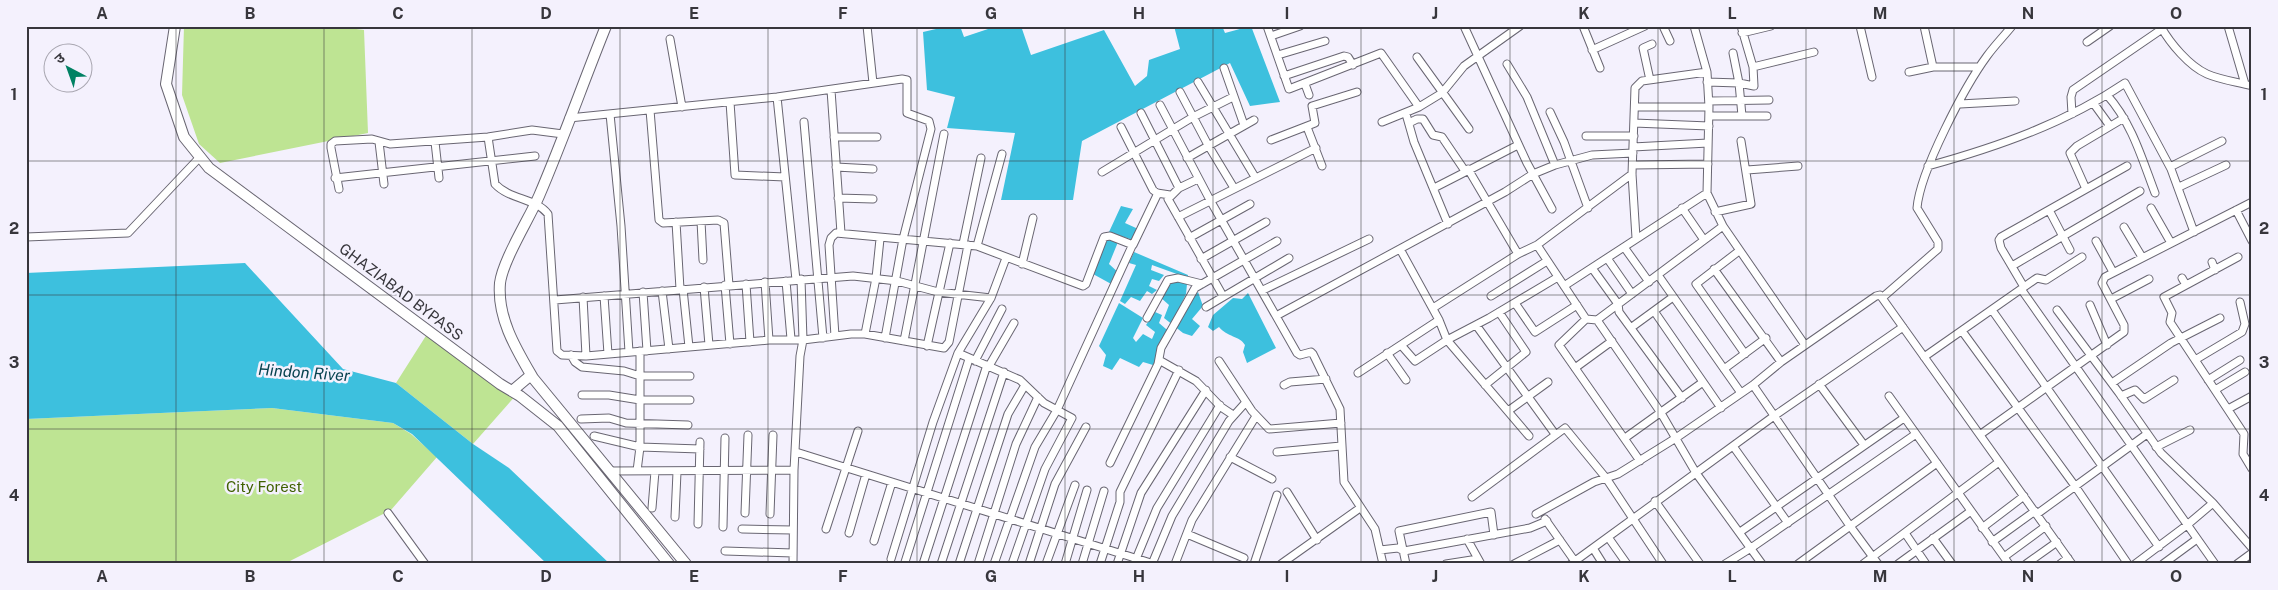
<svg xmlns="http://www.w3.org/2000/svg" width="2278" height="590" viewBox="0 0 2278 590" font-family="'Public Sans','Noto Sans Devanagari',sans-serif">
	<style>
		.green { fill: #bee493 }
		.water { fill: #3dc0de }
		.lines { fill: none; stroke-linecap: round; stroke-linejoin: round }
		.minor-casing { stroke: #696672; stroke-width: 9 }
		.highway-casing { stroke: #696672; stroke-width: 12 }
		.minor { stroke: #fff; stroke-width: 7 }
		.highway { stroke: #fff; stroke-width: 10 }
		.grid { fill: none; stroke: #37363c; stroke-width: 1; stroke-opacity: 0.55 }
		.labels { text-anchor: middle; stroke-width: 5; stroke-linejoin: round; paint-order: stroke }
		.street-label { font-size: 15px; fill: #37363c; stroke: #f4f1fd }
		.park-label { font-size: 15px; fill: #406102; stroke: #f4f1fd }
		.water-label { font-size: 16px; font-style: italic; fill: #07424f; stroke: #f4f1fd }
		.neatline { fill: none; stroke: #37363c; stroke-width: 2 }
		.grid-label { font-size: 16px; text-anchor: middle; font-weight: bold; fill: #37363c }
	</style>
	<rect width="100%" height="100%" fill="#f4f1fd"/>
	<path class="green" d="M184,26H333L364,30L368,133L220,163L199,144L182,95Z
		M429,331L517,394L473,444L396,383Z
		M272,408L393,423L411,434L437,457L391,510L284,564H26V419Z"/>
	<path class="water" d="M949,26H960L964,37L997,26H1021L1031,55L1104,30L1135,86L1147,76L1149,60L1180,49L1174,26H1222L1225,33L1251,26L1280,102L1250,106L1230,63L1082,141L1073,200H1001L1015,133L947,128L955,97L927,90L923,32Z
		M1121,206L1133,209L1125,223L1136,228V241L1109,232Z
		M1104,236L1118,242L1109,264L1120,274L1113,285L1093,274Z
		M1134,252L1188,275V278L1152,265L1151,270L1164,275L1159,281L1152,279L1149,286L1157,290L1152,294L1147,291L1140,301L1131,297L1125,304L1120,301L1136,265L1129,263Z
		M245,263L343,369L396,383L473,444L509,468L610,564H547L412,434L393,423L272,408L26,419V273Z
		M1171,280L1187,284L1186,294L1177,313L1181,317L1198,292L1203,306L1192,319L1200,326L1192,336L1183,333L1164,318L1169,305L1160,297Z
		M1248,293L1276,348L1247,363L1243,352L1245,345C1240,336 1227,337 1219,327L1213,331L1208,327L1213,315L1233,298L1242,299Z
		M1119,303L1143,318L1133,338L1136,342L1143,334L1152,339L1155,332L1146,325L1155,312L1162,315L1159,323L1166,329L1174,328L1153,365L1143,362L1139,367L1120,358L1112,370L1103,366L1106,355L1099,346Z"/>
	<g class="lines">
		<defs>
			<path id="minor" d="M867,26L873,83
				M1267,26L1289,89L1381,53L1419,107L1442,93L1464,66L1520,26
				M1464,26L1527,163L1552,209
				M1583,26L1600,68
				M1663,26L1670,41
				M1694,26L1707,72L1709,107L1707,193L1723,226L1805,345
				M1741,26L1753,67
				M1860,26L1872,77
				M1924,26L1933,67
				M2228,26L2245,84
				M2161,27C2170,43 2189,66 2207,74C2221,80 2237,82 2252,86
				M1742,33L1771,26
				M1271,36L1300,26
				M670,39L682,107
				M2087,42L2110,26
				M1592,50L1645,26
				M1278,55L1325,41
				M1417,57L1469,129
				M1507,64L1527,97L1555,165L1592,155L1633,153
				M1224,68L1244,125
				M1909,72L1933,67H1979
				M1284,76L1344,56L1348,57L1353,65
				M1650,80L1643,48L1652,44
				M1198,82L1255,177
				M1707,82L1739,83L1733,53
				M1305,84L1309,95
				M831,90L841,233
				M1180,92L1208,145L1234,188
				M2107,95C2132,123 2142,159 2155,193
				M777,97L796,280
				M1709,101L1769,100
				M730,102L735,175L785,177
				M1960,104L2015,101
				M2094,104L2110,126
				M1160,105L1210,200L1297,353L1300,355L1311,352L1313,354L1340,409L1344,482L1375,529L1383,564
				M1635,107H1709
				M650,110L659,220L663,223L718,220L724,223L729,285
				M1550,112L1564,142L1588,208
				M1141,113L1179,188
				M610,114L621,226L629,352
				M1406,114L1414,142L1448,224
				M2072,114L2071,97L2073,90L2162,29
				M1709,116H1767
				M1742,116L1739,83L1754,86L1753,67L1814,52
				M569,118L777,97L902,79L907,80V113L929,121L931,129L903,239L885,338
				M804,122L823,338
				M1382,122L1419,107
				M1409,123L1417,119H1423L1433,135L1442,137L1465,171
				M1634,123L1709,126
				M1121,127L1153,190L1157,193L1170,195
				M1307,127L1322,166
				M1586,136H1634
				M488,137L495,184C510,200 536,198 548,214L557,351L562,355L586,356L769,340H803L851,334H865L944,348L949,342L968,245
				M834,137H877
				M1271,140L1315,123L1312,106L1357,92
				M379,142L384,184
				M435,142L439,178
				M1633,147L1708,143
				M1187,158L1254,120
				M1633,165L1708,164
				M1928,166C1997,147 2066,123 2125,83L2171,169L2194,232
				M836,167L873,169
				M2170,167L2222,141
				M1468,169L1518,254
				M1747,170L1798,166
				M1102,172L1193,117L1233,97
				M335,178L535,156
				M1198,179L1179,188L1168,199L1223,296
				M2179,187L2226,165
				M1434,188L1518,145
				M339,189L331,148V144L335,141L372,139L390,144L488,137L532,130L563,134
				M2086,189L2070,153L2077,146L2124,118
				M838,198L873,199
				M1682,208L1704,240
				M2151,208L2171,243
				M2049,210L2070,250
				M2236,210L2252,241
				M1715,212L1751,204L1741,141
				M1178,217L1316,148
				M701,221L703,260
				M676,222L680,289
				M2124,227L2142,257
				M26,237L128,233L200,157
				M1189,238L1250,204
				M1636,238L1632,174L1635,88L1642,81L1707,72
				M2096,241L2113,272
				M963,244L981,158
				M1537,245L1586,319L1597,320L1661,413L1696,473L1762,564
				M977,246L1002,154
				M1624,247L1649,282
				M1400,249L1439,320L1447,340L1529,436
				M1739,251L1696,284L1745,354
				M2238,257L2164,297L2172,313L2170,322L2244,434L2243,454L2252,469
				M1607,258L1632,294
				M1201,259L1266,222
				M2212,262L2215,270
				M1022,264L1033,218
				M2012,266L2140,191
				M1592,268L1618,304L1619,312L1682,398
				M1714,269L1781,362
				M1658,275L1741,393
				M2182,278L2186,285
				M786,281L791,339
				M765,282L769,340
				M746,284L750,342
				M725,285L730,344
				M1564,286L1707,193
				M704,287L709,345
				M2024,287L2001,248L1999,240L2001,237L2127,166
				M683,289L689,347
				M2021,289L2215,564
				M1263,290L1369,239
				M662,291L669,349
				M643,292L647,351
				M604,296L608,354
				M1491,296L1547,261
				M583,297L586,356
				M1883,297L1938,249V242L1917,208C1920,171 1965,86 1987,56C1995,45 2004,36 2012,26
				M2111,299L2149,279
				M555,300L853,276L897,281L938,292L991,298
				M1515,303L1535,332L1577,305
				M2090,305L2107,345
				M1206,307L1289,258
				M1433,308L1518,254L1537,245L1632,174
				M1992,310L2159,547
				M2057,310L2119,393L2161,453L2213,503L2252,548
				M1654,311L1721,408
				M1276,316L1505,192L1533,174L1555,165
				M1147,318L1168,280L1178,278L1202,284
				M1586,319L1559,345L1640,461
				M1597,320L1723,226
				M1476,325L1555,434
				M1632,327L1673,297
				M1962,331L2075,486L2128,564
				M865,334L876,278L880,239
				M835,336L829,245L831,238L836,233L977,246L1083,286L1086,284L1104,237L1110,236L1133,245L1158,193
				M904,341L944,134
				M1401,345L1415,361L1447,340L1489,318L1558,277
				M927,346L950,243
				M958,353L1020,380L1044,403L1072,418L1045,469L1012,564
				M1387,353L1406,380
				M571,355L575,362L582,367L624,371L640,376H690
				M1924,357L2037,278L2046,280L2082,257
				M1159,360L1196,381L1221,407L1233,415
				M2195,360L2242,332L2245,324L2240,302
				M975,361L1002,309
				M1219,361L1252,411L1269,429L1341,423
				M989,366L1014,323
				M1575,368L1612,341
				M1724,369L1766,338
				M1358,373L1439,320
				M2208,380L2240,360
				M2112,383L2171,343L2220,318
				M1819,384L1864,445
				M1284,385L1290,382L1326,379
				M1485,385L1526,352L1499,312
				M1753,385L1850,526L1878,564
				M2215,390L2245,372
				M582,395H609L640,400H690
				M1889,396L2009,564
				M2121,396L2135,390L2144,399L2174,380
				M2228,409L2252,396
				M1508,411L1548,382
				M581,419L609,418L626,423L688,425
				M1981,434L2124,332V325L2102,283L2105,277L2252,202
				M594,436L640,447L700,449
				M1625,438L1703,382
				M1733,446L1788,523
				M2156,447L2190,430
				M796,452L1154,564
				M1277,452L1341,446
				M1230,457L1272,479
				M1110,463L1158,364L1161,348L1195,288L1277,241
				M609,471L794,470
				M637,471L640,447V351
				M1287,492L1317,540
				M1472,497L1565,428L1606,478L1663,564
				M1655,501L1700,564
				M652,508L655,471
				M388,513L425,564
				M745,513L748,435
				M770,514L773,435
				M1536,514L1594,482L1618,474L1676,438L1753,385L1781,362L1876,296L1880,295L2072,564
				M2037,514L2147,434
				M675,517L677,472
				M1545,519L1576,563
				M698,524L700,442
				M723,527L725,438
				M1982,528L2024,496
				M742,529L793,530
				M826,529L858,431
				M1740,532L1904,418
				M849,533L866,474
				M1905,533L1926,564
				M1187,534L1244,558
				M1608,537L1627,564
				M1933,538L1952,564
				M1467,539L1481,564
				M874,541L892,482
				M1992,542L2035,511
				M1593,548L1603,564
				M1380,550L1398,548L1404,551L1530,528L1547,521
				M725,551L793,553
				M2004,557L2046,526
				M891,559L933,422L958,353L991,298L1006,258
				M905,562L969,359
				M793,564L794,470L800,356L803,340L801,279
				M923,564L987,365
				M941,564L1004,372
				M959,564L1008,414L1025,385
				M978,564L1016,444L1038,397
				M994,564L1035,447L1057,410L1132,246
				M1029,564L1055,484L1086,427
				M1046,564L1075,485
				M1065,564L1087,490
				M1082,564L1104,491
				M1100,564L1120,502V492L1179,370
				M1117,564L1141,493L1206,390
				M1134,564L1157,508L1220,405
				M1152,564L1172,516L1229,421L1246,402
				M1175,564L1192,520L1256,416
				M1254,564L1277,495
				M1281,564L1360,508
				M1406,564L1399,531L1491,512L1494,535
				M1446,564L1478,559
				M1514,564L1560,540
				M1571,564L1774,416L1903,327
				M1725,564L1751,548L1916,434
				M1798,564L1937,463
				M1863,564L1999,462
				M1898,564L1971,511
				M2026,564L2057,542
				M2060,564L2068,558
				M2135,564L2187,525L2213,503
				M2163,564L2197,539
				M2237,564L2252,553"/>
			<path id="highway" d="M175,26L166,84L184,137L209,168L500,384L520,396L558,426L669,564
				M606,26C583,83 563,140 539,196C529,219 503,260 500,283C497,318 516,349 533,378L686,564
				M512,391L531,375"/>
		</defs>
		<use href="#minor" class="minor-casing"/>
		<use href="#highway" class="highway-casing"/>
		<use href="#minor" class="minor"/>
		<use href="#highway" class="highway"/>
	</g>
	<path class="grid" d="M176,26V564M324,26V564M472,26V564M620,26V564M768,26V564M917,26V564M1065,26V564M1213,26V564M1361,26V564M1510,26V564M1658,26V564M1806,26V564M1954,26V564M2102,26V564M26,161H2252M26,295H2252M26,429H2252"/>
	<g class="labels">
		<g class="street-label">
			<text transform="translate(401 292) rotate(37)" y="5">GHAZIABAD BYPASS</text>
		</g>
		<g class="park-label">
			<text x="264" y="492">City Forest</text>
		</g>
		<g class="water-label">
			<text transform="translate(304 372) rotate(4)" y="6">Hindon River</text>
		</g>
	</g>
	<rect width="2278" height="590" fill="none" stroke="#f4f1fd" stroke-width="55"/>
	<g transform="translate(68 68) rotate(319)"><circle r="24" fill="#f4f1fd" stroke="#a8a6b0"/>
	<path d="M0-4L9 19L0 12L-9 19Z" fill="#008163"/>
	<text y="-8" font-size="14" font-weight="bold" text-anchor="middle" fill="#37363c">उ</text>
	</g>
	<rect x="28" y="28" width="2222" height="534" class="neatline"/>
	<g class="grid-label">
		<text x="102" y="19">A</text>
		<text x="250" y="19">B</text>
		<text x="398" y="19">C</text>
		<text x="546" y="19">D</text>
		<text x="694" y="19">E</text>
		<text x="843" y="19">F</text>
		<text x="991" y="19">G</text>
		<text x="1139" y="19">H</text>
		<text x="1287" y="19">I</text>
		<text x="1435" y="19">J</text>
		<text x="1584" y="19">K</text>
		<text x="1732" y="19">L</text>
		<text x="1880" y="19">M</text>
		<text x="2028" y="19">N</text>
		<text x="2176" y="19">O</text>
		<text x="14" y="100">1</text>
		<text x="2264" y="100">1</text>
		<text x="14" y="234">2</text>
		<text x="2264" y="234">2</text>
		<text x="14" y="368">3</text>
		<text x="2264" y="368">3</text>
		<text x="14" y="501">4</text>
		<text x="2264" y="501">4</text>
		<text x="102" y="582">A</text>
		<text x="250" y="582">B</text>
		<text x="398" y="582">C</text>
		<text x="546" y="582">D</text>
		<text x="694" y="582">E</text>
		<text x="843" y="582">F</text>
		<text x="991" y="582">G</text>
		<text x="1139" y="582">H</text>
		<text x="1287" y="582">I</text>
		<text x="1435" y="582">J</text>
		<text x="1584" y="582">K</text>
		<text x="1732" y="582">L</text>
		<text x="1880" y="582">M</text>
		<text x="2028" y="582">N</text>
		<text x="2176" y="582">O</text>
	</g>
</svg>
